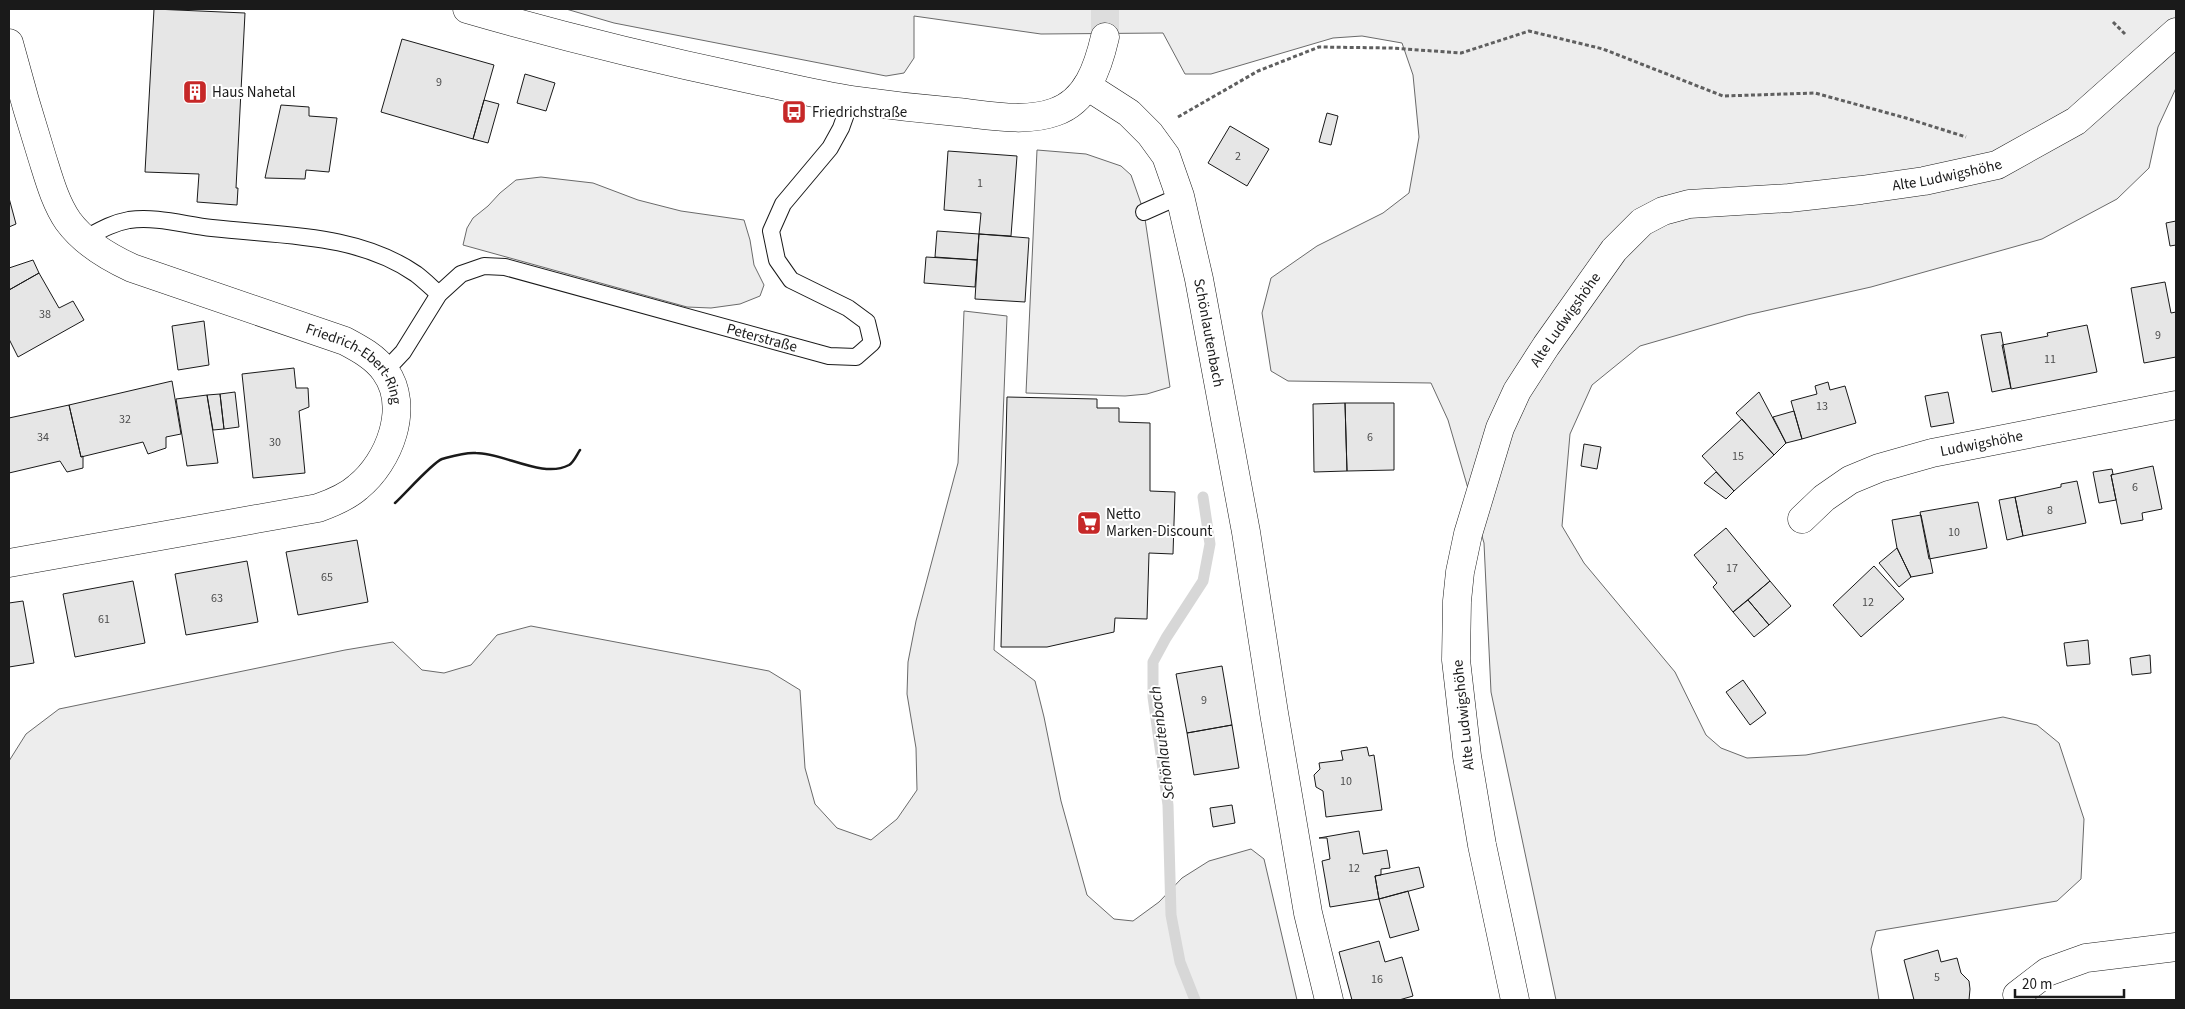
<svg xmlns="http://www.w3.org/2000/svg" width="2185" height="1009" viewBox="0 0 2185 1009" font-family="'Source Sans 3',sans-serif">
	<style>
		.built { fill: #ededed; stroke: #6a6a6a }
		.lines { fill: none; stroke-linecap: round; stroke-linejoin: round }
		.stream { stroke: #d7d7d7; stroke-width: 11 }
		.building { fill: #e6e6e6; stroke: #1a1a1a }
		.street-tunnel { stroke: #ddd; stroke-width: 28; stroke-dasharray: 28 14; stroke-linecap: butt }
		.lane-casing { stroke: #1a1a1a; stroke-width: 18 }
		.street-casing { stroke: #1a1a1a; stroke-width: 29 }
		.path { stroke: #5f5f5f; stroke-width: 3; stroke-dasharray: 4 2.5; stroke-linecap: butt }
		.lane { stroke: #fff; stroke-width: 16 }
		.street { stroke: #fff; stroke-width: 28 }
		.wall { stroke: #1a1a1a; stroke-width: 2.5 }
		.labels { text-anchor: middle; stroke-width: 4; stroke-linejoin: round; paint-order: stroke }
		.number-label { font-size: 12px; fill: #4d4d4d }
		.poi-label { font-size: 15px; fill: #1a1a1a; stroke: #fff; text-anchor: start }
		.street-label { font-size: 15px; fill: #1a1a1a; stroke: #fff }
		.water-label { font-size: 16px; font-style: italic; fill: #1a1a1a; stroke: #fff }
	</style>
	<rect width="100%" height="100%" fill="#fff"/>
	<path class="built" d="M566,9H2176V88L2158,127L2149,168L2117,199L2042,239L1871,287L1747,315L1640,346L1592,385L1570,434L1562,526L1584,563L1675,672L1706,735L1721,748L1747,758L1806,755L2003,717L2037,725L2059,743L2084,819L2081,879L2057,901L1876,931L1871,949L1879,1000H1556L1491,692L1484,543L1448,420L1431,383L1288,381L1271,371L1262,313L1271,278L1317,246L1383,213L1409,193L1419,137L1413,75L1402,43L1362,36L1333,38L1211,74H1185L1163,33L1041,34L914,16V58L904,73L886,76L614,23Z
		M1037,150L1086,154L1121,166L1131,175L1144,212L1170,387L1147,394L1125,396L1026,393Z
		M541,177L593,183L638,200L681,211L744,220L750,240L754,265L764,285L760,296L740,304L711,308L687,307L463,245L467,228L473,218L488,206L500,193L516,180Z
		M964,311L1007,316L994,650L1035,681L1044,717L1061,801L1087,895L1114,919L1133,921L1159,902L1182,878L1209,861L1251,849L1264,859L1297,1000H9V761L26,734L59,709L345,650L393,642L422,670L444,673L471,665L497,635L531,626L769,671L800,690L805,768L815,804L837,828L871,840L897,819L917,790L916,748L907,694L908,662L916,621L958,463Z"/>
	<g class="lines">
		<path class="stream" d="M1195,1000L1180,962L1171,915L1168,805L1153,697V662L1166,638L1203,581L1210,544L1203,497"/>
	</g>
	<path class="building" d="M154,9L245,13L236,188H238L237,205L197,202L199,174L145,172Z
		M402,39L494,65L473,139L381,112Z
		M525,74L555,83L546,111L517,103Z
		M484,100L499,104L488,143L473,139Z
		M281,105L309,107V116L337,118L329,172L306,170L305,179L265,178Z
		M1327,113L1338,116L1331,145L1319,142Z
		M1230,126L1269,149L1247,186L1208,163Z
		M948,151L1017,156L1011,236L979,234L981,213L944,210Z
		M9,198L16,224L9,227Z
		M2176,221V245L2170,246L2166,223Z
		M937,231L979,234L977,260L935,257Z
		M979,234L1029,238L1025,302L975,299Z
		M926,257L977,260L975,287L924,283Z
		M33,260L39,273L9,290V268Z
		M39,273L59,308L73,301L84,320L18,357L9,339V290Z
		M2165,282L2171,313L2176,312V357L2144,363L2131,288Z
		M204,321L209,365L178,370L172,326Z
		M2087,325L2097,372L2011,389L2002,345L2048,336L2047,333Z
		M2001,332L2011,388L1992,392L1981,335Z
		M294,368L296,388H308L309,407L299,411L305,473L253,478L242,374Z
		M172,381L181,434L166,437V448L148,454L143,442L81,457L69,405Z
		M1828,382L1830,390L1845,386L1856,423L1802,439L1791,401L1817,394L1815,386Z
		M235,392L239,427L224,429L220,394Z
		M1759,392L1786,443L1774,455L1736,413Z
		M1948,392L1954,423L1931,427L1925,396Z
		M220,394L224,429L213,430L207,395Z
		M207,395L218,463L187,466L176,399Z
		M1007,397L1097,399V408H1119V422L1150,423V491L1175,492L1173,554L1149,553L1147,619L1115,618L1114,632L1047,647H1001Z
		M1345,403L1347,471L1314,472L1313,404Z
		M1345,403H1394V470L1347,471Z
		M69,405L81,457L83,456V468L67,472L60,461L9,473V418Z
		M1794,411L1802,439L1786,443L1773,417Z
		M1742,419L1774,455L1734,491L1702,456Z
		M1584,444L1601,447L1597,469L1581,466Z
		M2153,466L2162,509L2142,513L2143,520L2121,524L2111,475Z
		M2112,469L2113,474L2111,475L2116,500L2099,503L2093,472Z
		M1716,472L1734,491L1726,499L1704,483Z
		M2077,481L2086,523L2023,536L2015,497L2061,487V484Z
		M2015,497L2023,536L2007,540L1999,500Z
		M1978,502L1987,548L1929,559L1920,512Z
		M1921,515L1933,573L1911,577L1897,548L1892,520Z
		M1726,528L1770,581L1733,612L1713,587L1717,583L1694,555Z
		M357,540L368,602L298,615L286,552Z
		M1897,548L1911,577L1899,587L1879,563Z
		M247,561L258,622L186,635L175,574Z
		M1874,566L1904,599L1861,637L1833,605Z
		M133,581L145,643L75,657L63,594Z
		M1770,581L1791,606L1769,625L1748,600Z
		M1748,600L1769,625L1754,637L1733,612Z
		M23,601L34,663L9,667V603Z
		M2088,640L2090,664L2067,666L2064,643Z
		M2150,655L2151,673L2132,675L2130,658Z
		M1222,666L1232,725L1187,733L1176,674Z
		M1743,680L1766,713L1750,725L1726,692Z
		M1232,725L1239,768L1194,775L1187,733Z
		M1367,747L1369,756L1374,755L1382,810L1326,817L1323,791L1316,787L1314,775L1320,769L1319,763L1343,760L1341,751Z
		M1232,805L1235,823L1213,827L1210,808Z
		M1359,831L1363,854L1387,850L1390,868L1381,869V875L1375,876L1379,899L1330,907L1322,861L1330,859L1327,838H1319Z
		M1419,867L1424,887L1379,899L1375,876Z
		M1408,891L1419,930L1390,938L1379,899Z
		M1379,941L1385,962L1402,957L1413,996L1399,1000H1352L1339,952Z
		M1938,950L1941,962L1957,958L1961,973L1969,981L1970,989L1969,1000H1914L1904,960Z"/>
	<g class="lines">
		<path class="street-tunnel" d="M1105,37V9"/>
		<defs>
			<g id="lane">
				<path d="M1144,212L1180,196"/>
				<path d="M84,239C99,231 112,223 129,220C156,216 185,225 212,228C281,236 357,233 416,274C424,280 432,288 439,294"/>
				<path id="s1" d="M385,371L403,352L439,294L461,274L484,266L505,267L829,356L856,357L872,343L867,322L848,308L791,280L777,260L771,231L783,204L830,148L841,128L851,100"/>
			</g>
			<g id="street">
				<path d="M467,9C560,36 654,59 749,79C783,86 818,95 852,100C887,105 922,109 957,112C988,115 1025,123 1055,112C1087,101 1098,67 1105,37"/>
				<path id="s2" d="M9,43C19,81 30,119 42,157C49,179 55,202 68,221C84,243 108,257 132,268L345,341C360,349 375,357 385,371C411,407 389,462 358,487C347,497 332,503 318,508L9,563"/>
				<path id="s3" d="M1087,86L1129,113L1150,134L1166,156L1180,196L1199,279L1246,532L1274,713L1308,913L1329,1000"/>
				<path id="s4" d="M1802,519L1824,498L1850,480L1879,468L1932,453L2176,405"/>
				<path d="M2017,995L2047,972L2086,958L2176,947"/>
				<path id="s5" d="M1515,1000L1482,845L1467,756L1456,660L1457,601L1460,572L1468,534L1500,428L1517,391L1546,346L1614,250L1642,222L1663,211L1689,204L1789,198L1861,190L1924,181L1997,165L2076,121L2176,32"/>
			</g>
		</defs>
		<use href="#lane" class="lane-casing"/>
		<use href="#street" class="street-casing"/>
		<path class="path" d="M2113,22L2125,34
			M1178,117L1258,71L1319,47L1391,48L1461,53L1529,31L1603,49L1723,96L1815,93L1906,118L1966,137"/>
		<use href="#lane" class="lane"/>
		<use href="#street" class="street"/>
		<path class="wall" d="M395,503C405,494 432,463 442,459C453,456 465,452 476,453C504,453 543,479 569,465C574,462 577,454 580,450"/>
	</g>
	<defs>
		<symbol id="building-square" viewBox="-11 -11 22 22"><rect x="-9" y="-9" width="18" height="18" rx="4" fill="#c62828" stroke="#fff"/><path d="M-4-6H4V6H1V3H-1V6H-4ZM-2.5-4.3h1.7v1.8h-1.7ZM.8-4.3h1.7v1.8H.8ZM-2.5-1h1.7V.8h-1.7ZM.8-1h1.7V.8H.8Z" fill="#fff"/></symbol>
		<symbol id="bus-square" viewBox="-11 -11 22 22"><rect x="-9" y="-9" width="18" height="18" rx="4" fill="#c62828" stroke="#fff"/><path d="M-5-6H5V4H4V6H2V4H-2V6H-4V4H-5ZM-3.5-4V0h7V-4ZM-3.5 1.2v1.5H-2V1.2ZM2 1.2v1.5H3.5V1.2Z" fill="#fff"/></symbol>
		<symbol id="supermarket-square" viewBox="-11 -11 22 22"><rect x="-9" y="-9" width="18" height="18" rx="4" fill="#c62828" stroke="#fff"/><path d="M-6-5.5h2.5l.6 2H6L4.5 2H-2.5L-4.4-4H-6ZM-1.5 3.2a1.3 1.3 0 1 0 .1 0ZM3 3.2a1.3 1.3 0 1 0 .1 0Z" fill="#fff"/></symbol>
	</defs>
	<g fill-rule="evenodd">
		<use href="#building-square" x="181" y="78" width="28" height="28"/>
		<use href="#bus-square" x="780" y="98" width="28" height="28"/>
		<use href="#supermarket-square" x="1075" y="509" width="28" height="28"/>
	</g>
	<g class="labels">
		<g class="number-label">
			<text x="439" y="86">9</text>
			<text x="1238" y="160">2</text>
			<text x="980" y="187">1</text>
			<text x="45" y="318">38</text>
			<text x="2158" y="339">9</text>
			<text x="2050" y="363">11</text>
			<text x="1822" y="410">13</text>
			<text x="125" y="423">32</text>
			<text x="43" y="441">34</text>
			<text x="1370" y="441">6</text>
			<text x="275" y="446">30</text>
			<text x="1738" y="460">15</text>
			<text x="2135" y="491">6</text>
			<text x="2050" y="514">8</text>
			<text x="1954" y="536">10</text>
			<text x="1732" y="572">17</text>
			<text x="327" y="581">65</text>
			<text x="217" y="602">63</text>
			<text x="1868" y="606">12</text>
			<text x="104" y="623">61</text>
			<text x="1204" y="704">9</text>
			<text x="1346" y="785">10</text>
			<text x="1354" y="872">12</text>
			<text x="1937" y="981">5</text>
			<text x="1377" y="983">16</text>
		</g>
		<g class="poi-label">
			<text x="212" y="97">Haus Nahetal</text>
			<text x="812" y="117">Friedrichstraße</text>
			<text x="1106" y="519">Netto<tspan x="1106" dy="17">Marken-Discount</tspan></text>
		</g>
		<g class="street-label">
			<text dy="5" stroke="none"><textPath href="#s5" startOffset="1145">Alte Ludwigshöhe</textPath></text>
			<text dy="5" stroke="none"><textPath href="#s5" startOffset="710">Alte Ludwigshöhe</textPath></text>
			<text dy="5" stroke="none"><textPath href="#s3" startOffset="289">Schönlautenbach</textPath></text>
			<text dy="5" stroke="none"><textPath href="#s1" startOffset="436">Peterstraße</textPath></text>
			<text dy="5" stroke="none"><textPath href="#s2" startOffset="516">Friedrich-Ebert-Ring</textPath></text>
			<text dy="5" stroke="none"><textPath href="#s4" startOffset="199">Ludwigshöhe</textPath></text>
			<text transform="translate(1463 715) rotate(-96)" y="5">Alte Ludwigshöhe</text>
		</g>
		<g class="water-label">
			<text transform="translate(1161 743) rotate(-97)" y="6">Schönlautenbach</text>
		</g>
	</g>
	<rect width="2185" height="1009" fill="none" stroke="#1a1a1a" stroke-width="20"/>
	<path d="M2015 989v8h109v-8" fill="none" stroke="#1a1a1a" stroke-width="2.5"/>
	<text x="2022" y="989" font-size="15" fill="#1a1a1a" stroke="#ffffff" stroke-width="4" paint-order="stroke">20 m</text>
</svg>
